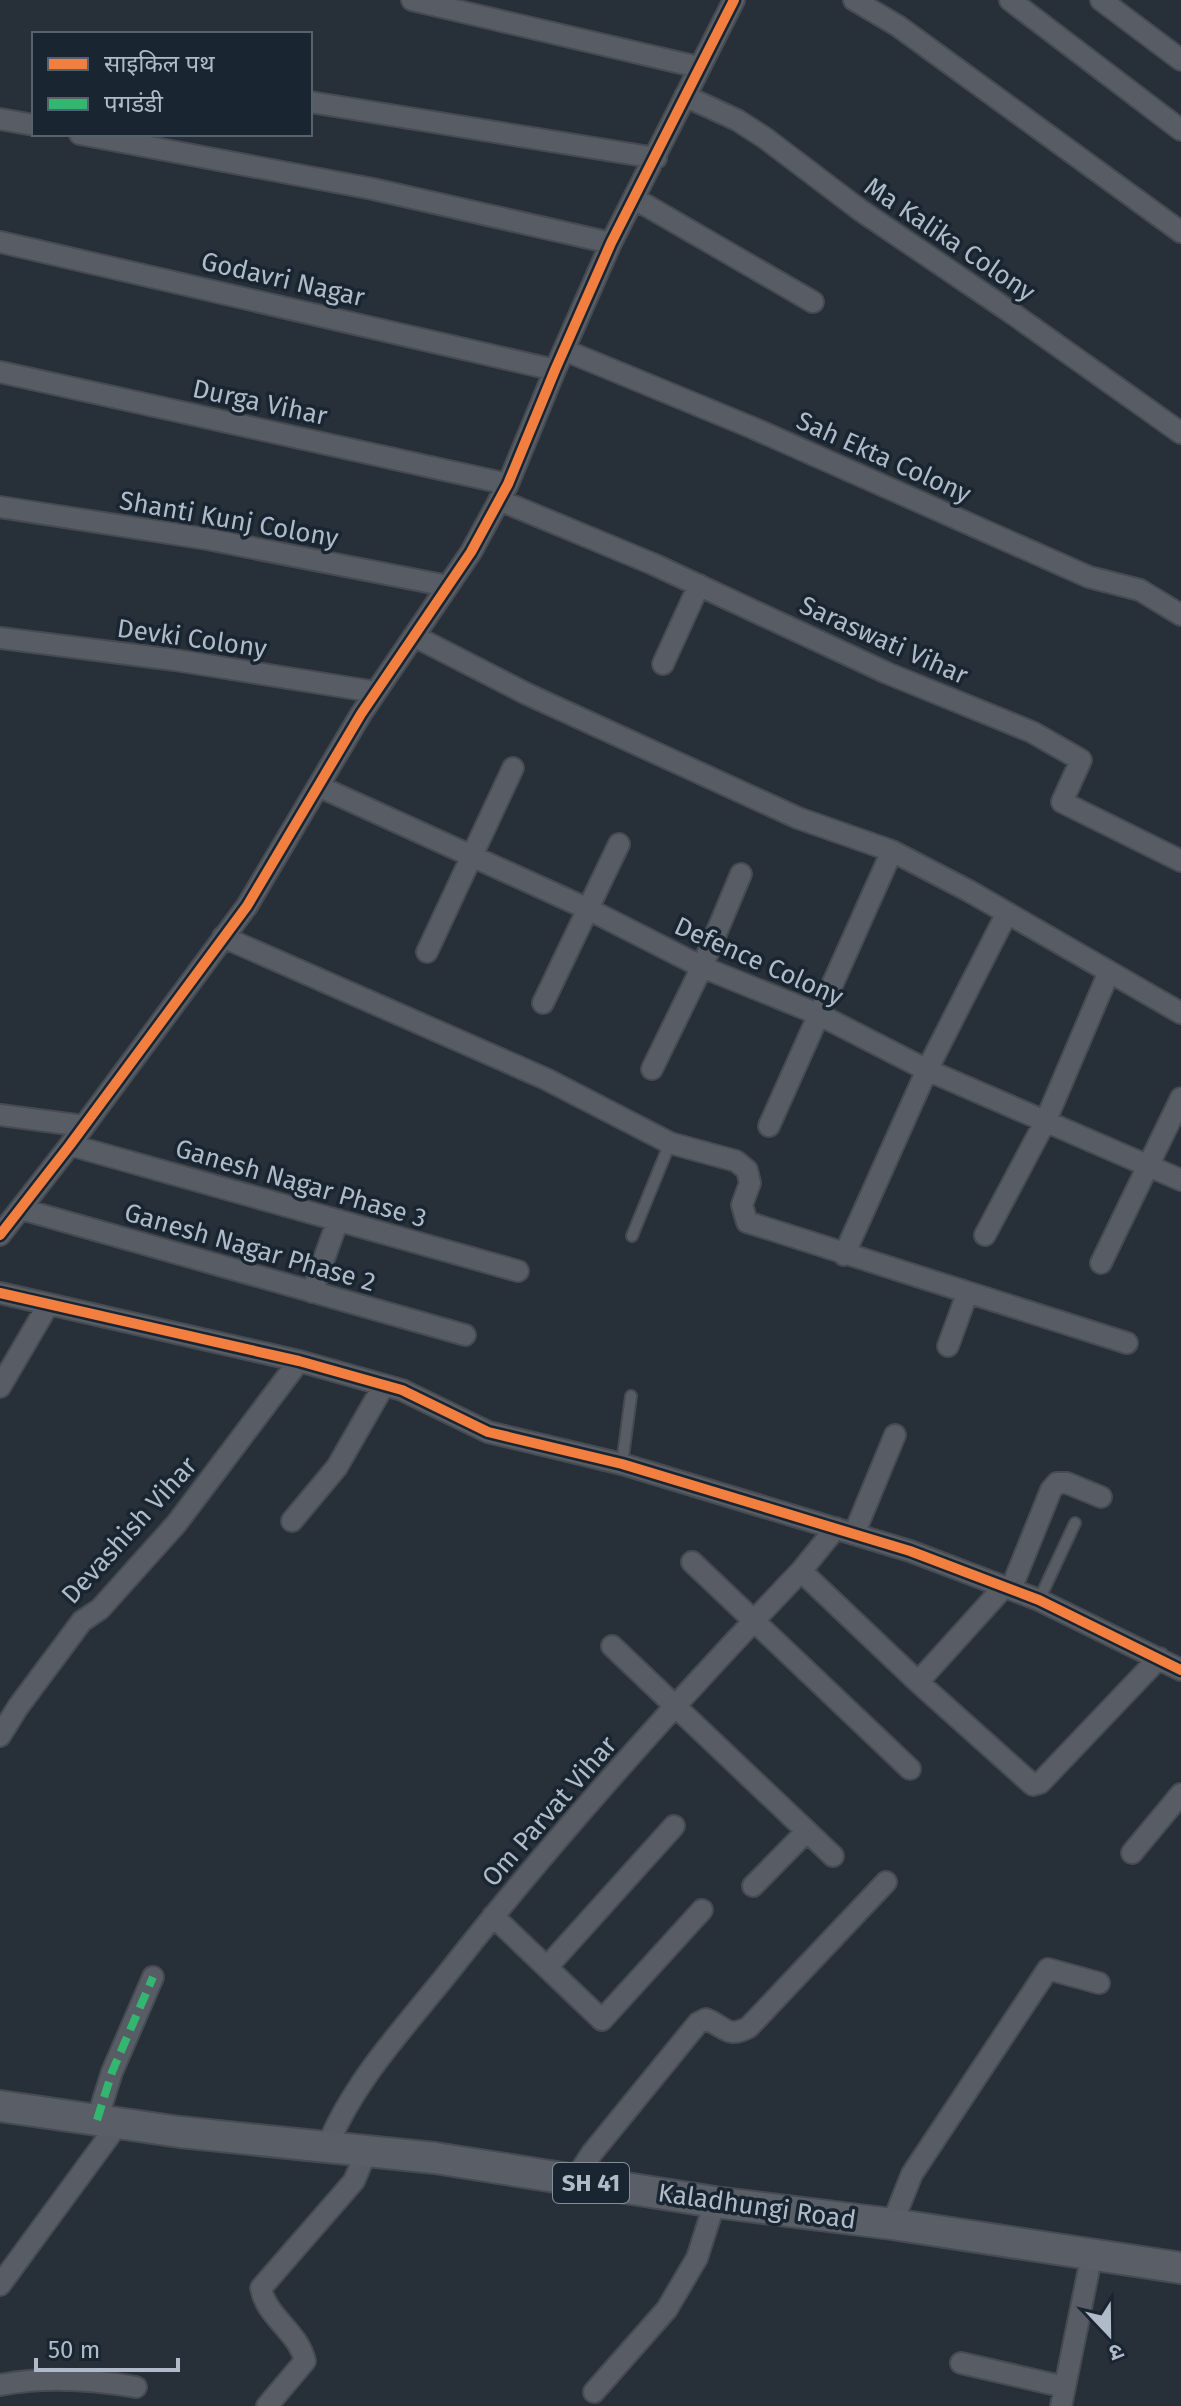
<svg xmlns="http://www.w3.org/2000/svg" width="1181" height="2406" viewBox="0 0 1181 2406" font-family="'Fira Sans','Noto Sans Devanagari',sans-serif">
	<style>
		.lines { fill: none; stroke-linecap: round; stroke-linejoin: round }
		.lane-casing { stroke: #464b52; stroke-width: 14 }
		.street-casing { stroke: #464b52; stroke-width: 24 }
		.primary-casing { stroke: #454b53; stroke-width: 34 }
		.lane { stroke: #585d65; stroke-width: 10 }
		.street { stroke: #585d65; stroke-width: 20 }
		.primary { stroke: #5a5f67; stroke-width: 30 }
		.quiet { stroke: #33b770; stroke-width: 8; stroke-dasharray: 16 8; stroke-linecap: butt }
		.cycleway-casing { stroke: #1a2532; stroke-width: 15 }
		.cycleway { stroke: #f27e40; stroke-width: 10 }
		.labels { text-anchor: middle; stroke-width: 7; stroke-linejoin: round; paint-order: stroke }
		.shield { fill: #1a2532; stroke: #848d9c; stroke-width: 2 }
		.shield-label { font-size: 24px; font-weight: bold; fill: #b1bac9 }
		.street-label { font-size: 26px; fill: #b1bac9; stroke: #1a2532 }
	</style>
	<rect width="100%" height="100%" fill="#272f38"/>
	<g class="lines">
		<defs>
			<path id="lane" d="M632,1236L670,1143
				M622,1464L631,1396
				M1039,1600L1075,1523"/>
			<path id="street" d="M412,0L698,67
				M854,0L898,26L1181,232
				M1010,0L1181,130
				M1101,0L1181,60
				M685,96L737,120L765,138L860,210L1009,311L1181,433
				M310,102L656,158
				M0,119L34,125
				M80,134L373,189L611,243
				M635,199L813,302
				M0,242L555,370
				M564,350L753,428L1089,577L1140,590L1181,615
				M0,372L508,484
				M499,500L653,564L887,673L1032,732L1081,760L1062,802L1181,861
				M0,507L207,539L448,586
				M414,636L527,694L798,818L892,851L969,891L1181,1013
				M0,638L175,660L376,692
				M663,664L699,585
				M318,786L588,909L702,967L818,1014L927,1070L1181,1180
				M223,937L546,1079L670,1143L736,1161L747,1170L750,1183L742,1205L747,1222L1127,1343
				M427,952L513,768
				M543,1003L619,844
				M652,1069L702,967L741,874
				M0,1115L84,1126
				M769,1126L892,851
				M70,1145L518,1271
				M21,1209L465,1335
				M0,1235L70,1145L247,906L361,714L471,552L508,484L555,370L611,243L734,0
				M985,1235L1046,1120L1109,972
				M844,1255L927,1070L1007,913
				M1101,1263L1181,1098
				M312,1292L338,1220
				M0,1293L299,1361L402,1390L488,1432L622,1464L910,1551L1039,1600L1181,1670
				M948,1346L967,1294
				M0,1387L48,1305
				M292,1521L337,1467L384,1385
				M854,1534L895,1435
				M692,1562L910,1769
				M801,1571L918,1682L1033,1785L1040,1783L1159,1658
				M1011,1589L1051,1490L1057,1483H1067L1101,1497
				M612,1646L833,1856
				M918,1682L1004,1587
				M0,1736L18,1707L82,1621L100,1609L177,1523L299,1361
				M1132,1853L1181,1794
				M753,1886L807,1831
				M493,1916L602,2020L702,1910
				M548,1966L674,1826
				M97,2120L112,2072L153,1977
				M327,2147C353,2082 404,2028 448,1973C558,1833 678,1700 801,1571L836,1528
				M574,2181L592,2153L698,2023L706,2019C725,2027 728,2039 749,2027L886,1882
				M892,2224L912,2174L1048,1969L1099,1983
				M0,2285L118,2124
				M961,2363L1065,2387
				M0,2385C45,2376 90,2379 136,2387
				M594,2392L667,2309L697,2258L715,2202
				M267,2406L305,2361C298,2331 266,2317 261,2288L354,2181L367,2150
				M1061,2406L1092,2254"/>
			<path id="primary" d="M0,2106L180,2132L435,2158L715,2202L892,2224L1181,2268"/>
		</defs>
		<use href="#lane" class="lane-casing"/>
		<use href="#street" class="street-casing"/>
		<use href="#primary" class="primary-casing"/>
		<use href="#lane" class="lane"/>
		<use href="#street" class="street"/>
		<use href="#primary" class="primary"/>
		<path class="quiet" d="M97,2120L112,2072L153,1977"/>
		<defs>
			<path id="cycleway" d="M0,1235L70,1145L247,906L361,714L471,552L508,484L555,370L611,243L734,0
				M0,1293L299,1361L402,1390L488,1432L622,1464L910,1551L1039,1600L1181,1670"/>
		</defs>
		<use href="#cycleway" class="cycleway-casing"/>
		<use href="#cycleway" class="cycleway"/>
	</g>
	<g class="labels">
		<rect class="shield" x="553" y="2163" width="76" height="40" rx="6"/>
		<g class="shield-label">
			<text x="591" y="2191">SH 41</text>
		</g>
		<g class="street-label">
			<text transform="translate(950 239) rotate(34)" y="9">Ma Kalika Colony</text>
			<text transform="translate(283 279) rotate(13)" y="9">Godavri Nagar</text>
			<text transform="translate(260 402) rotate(12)" y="9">Durga Vihar</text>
			<text transform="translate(884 457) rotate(24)" y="9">Sah Ekta Colony</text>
			<text transform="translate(229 519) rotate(10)" y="9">Shanti Kunj Colony</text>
			<text transform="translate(192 638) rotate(8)" y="9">Devki Colony</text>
			<text transform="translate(884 640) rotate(24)" y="9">Saraswati Vihar</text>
			<text transform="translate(759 961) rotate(24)" y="9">Defence Colony</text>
			<text transform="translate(301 1183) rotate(16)" y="9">Ganesh Nagar Phase 3</text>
			<text transform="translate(250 1247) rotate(16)" y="9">Ganesh Nagar Phase 2</text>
			<text transform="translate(129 1530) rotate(-48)" y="9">Devashish Vihar</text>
			<text transform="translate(549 1811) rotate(-49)" y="9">Om Parvat Vihar</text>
			<text transform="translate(757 2206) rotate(8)" y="9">Kaladhungi Road</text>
		</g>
	</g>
	<rect x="32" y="32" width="280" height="104" fill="#1a2532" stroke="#56616e" stroke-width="2"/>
	<rect x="48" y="58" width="40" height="12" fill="#f27e40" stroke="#56616e" stroke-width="2"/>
	<text x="104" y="72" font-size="24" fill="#b1bac9">साइकिल पथ</text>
	<rect x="48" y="98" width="40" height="12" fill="#33b770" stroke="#56616e" stroke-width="2"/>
	<text x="104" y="112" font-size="24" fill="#b1bac9">पगडंडी</text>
	<g transform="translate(1109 2334) rotate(158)" stroke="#1a2532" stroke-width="6" paint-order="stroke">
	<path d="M0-6L14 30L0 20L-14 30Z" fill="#b1bac9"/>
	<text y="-12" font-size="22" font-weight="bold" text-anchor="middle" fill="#b1bac9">उ</text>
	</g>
	<path d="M36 2358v12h142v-12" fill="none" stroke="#b1bac9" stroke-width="4"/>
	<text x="48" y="2358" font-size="24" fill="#b1bac9" stroke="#1a2532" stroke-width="6" paint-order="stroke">50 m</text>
</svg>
